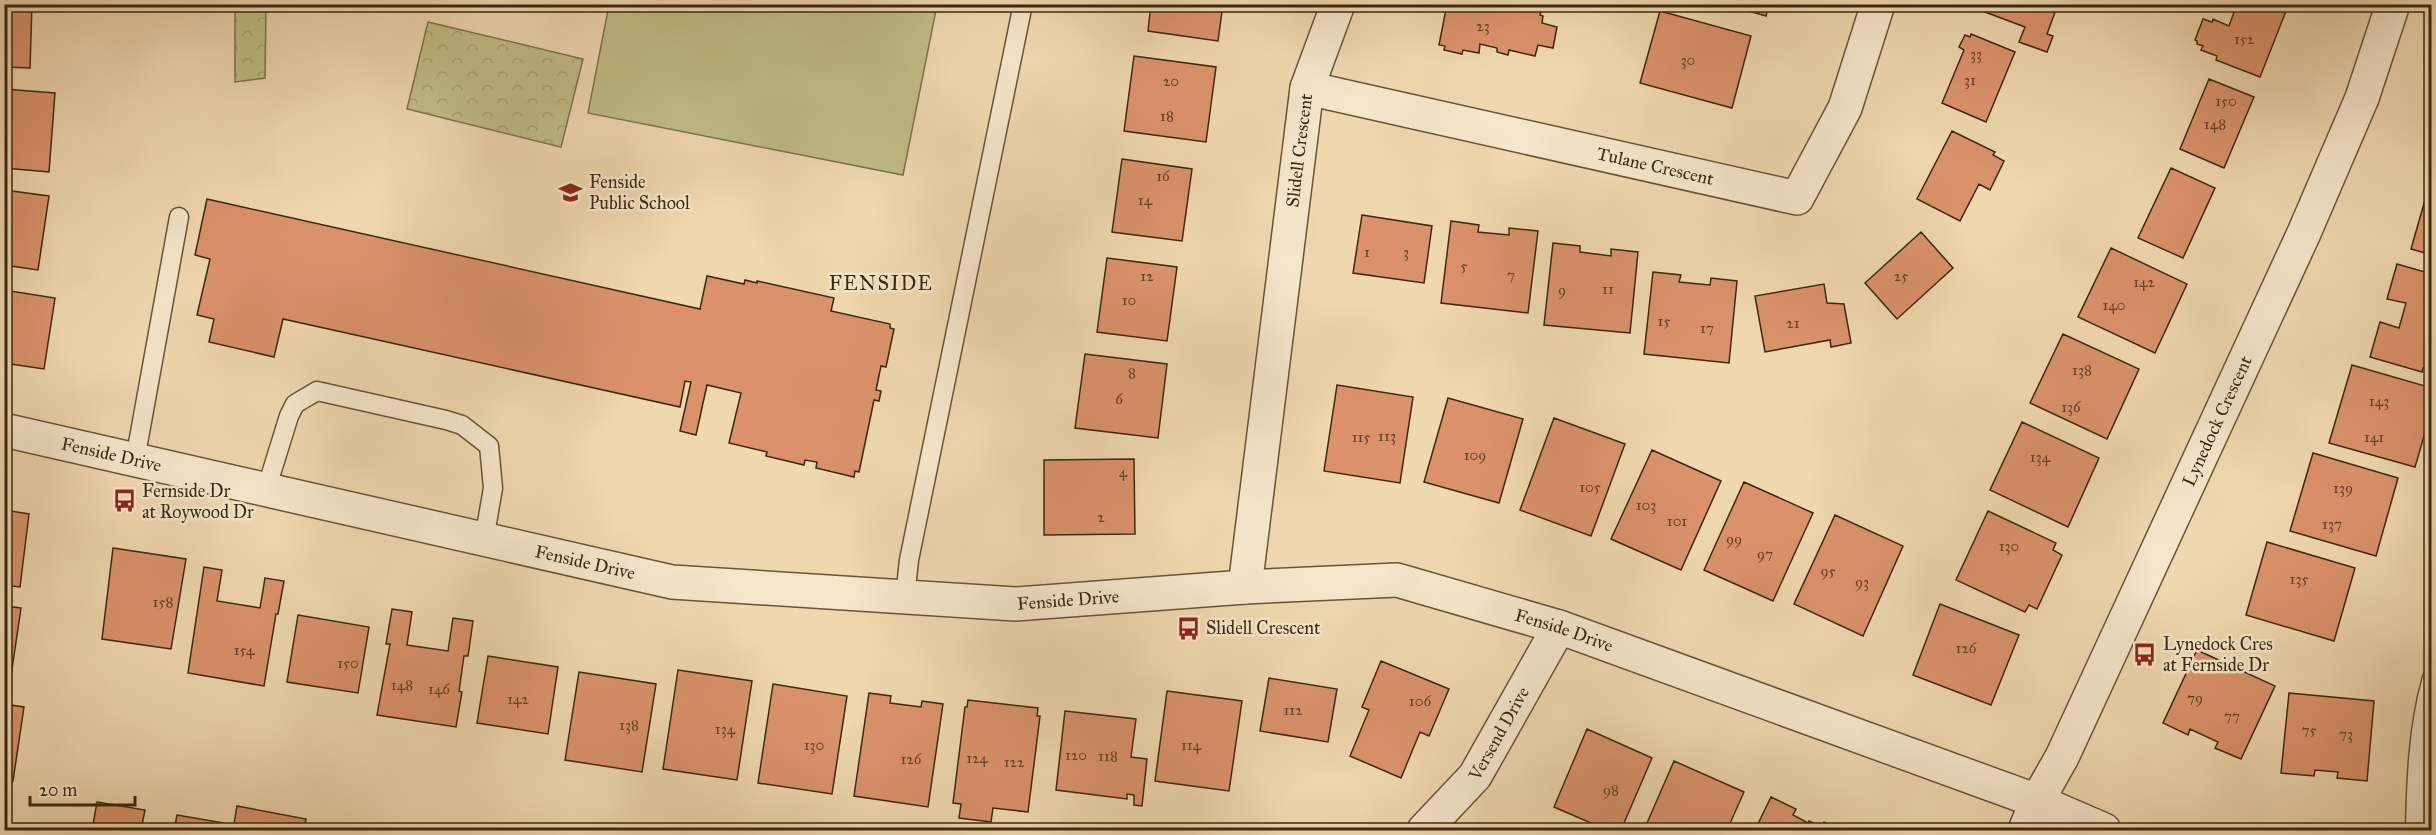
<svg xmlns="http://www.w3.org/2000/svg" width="2436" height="835" viewBox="0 0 2436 835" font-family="'IM FELL Great Primer',serif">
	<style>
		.grass { fill: #bfbd86; stroke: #7e724b; stroke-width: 1.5 }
		.forest { fill: url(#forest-crowns); stroke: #7e724b; stroke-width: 1.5 }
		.building { fill: #db926b; stroke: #3c2810; stroke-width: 1.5 }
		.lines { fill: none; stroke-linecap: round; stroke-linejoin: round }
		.service-casing { stroke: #695438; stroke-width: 21 }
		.minor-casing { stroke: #695438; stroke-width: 36 }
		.service { stroke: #f5e5ca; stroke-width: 18 }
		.minor { stroke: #f5e5ca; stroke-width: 33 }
		.labels { text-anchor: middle; stroke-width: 5; stroke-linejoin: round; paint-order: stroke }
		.number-label { font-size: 15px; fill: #644227 }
		.street-label { font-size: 18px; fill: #3c2810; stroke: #f5e5ca }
		.poi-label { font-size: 18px; fill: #3c2810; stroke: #f5e5ca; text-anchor: start }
		.neighbourhood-label { font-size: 20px; letter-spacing: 1.5px; fill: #3c2810; stroke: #f5e5ca }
	</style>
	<defs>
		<pattern id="forest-crowns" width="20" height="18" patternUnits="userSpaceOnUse" patternTransform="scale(1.5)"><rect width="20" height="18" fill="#bfbd86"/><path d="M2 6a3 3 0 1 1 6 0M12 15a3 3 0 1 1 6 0" fill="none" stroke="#a5a273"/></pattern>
	</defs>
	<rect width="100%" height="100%" fill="#efd7ae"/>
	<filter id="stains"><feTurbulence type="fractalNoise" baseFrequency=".00333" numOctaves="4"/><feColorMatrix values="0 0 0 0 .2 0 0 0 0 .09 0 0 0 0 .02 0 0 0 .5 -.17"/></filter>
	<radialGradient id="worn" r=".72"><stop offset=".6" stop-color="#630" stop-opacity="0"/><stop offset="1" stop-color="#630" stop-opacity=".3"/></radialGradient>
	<path class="grass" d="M609,5H937L903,175L588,113Z"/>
	<path class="forest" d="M235,5H266L265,78L235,82Z
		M428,22L583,59L561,147L407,109Z"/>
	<path class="building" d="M4,4H32L30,68L4,67Z
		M1151,4H1223L1218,41L1148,31Z
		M1447,4H1518L1541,11L1540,15L1543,16L1542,23L1557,27L1553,48L1538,45L1535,56L1509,50L1508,55L1497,52V48L1480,44L1479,53L1463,50L1462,54L1444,50L1445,46L1439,45Z
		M1725,4H1769L1766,16Z
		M1979,4H2058L2047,34L2053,36L2047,52L2019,42L2025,27L1977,9Z
		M2237,4L2288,6L2260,77L2216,60L2217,56L2201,50L2203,46L2197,44V41L2195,40L2203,19L2212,22L2213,19L2229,26Z
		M1660,11L1751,36L1732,108L1640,83Z
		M1971,34L2015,52L1986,122L1942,103L1964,50L1959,47L1965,35L1970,37Z
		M1134,56L1216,67L1206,142L1124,131Z
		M2209,79L2254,97L2224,168L2180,149Z
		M4,89L55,93L49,172L4,168Z
		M1952,131L1995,152L1993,155L2004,161L1990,190L1979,184L1960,221L1917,199Z
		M1122,159L1192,169L1182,241L1112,232Z
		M2171,168L2215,188L2183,258L2138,238Z
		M2431,179H2432V255L2411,249Z
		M4,190L49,196L38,270L4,265Z
		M207,199L700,309L707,276L744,284L745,280L757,283V281L834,298L831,311L890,324V328L894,329L886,367L881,366L876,390L881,391L879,401L874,400L859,472L855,471L854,477L816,468L817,462L805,460L804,465L766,456L767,452L729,443L741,393L707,385L696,435L680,431L691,382L685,381L680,407L283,319L274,357L209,342L214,319L197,315L210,259L195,255Z
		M1362,215L1432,226L1424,283L1353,273Z
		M1451,221L1479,225L1478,232L1509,235V228L1538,231L1528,313L1441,303Z
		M1921,232L1953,268L1897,319L1865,283Z
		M1553,243L1580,246V252L1611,256V249L1638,252L1630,333L1544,325Z
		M2111,248L2187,284L2155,353L2078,317Z
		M1107,258L1177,267L1167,341L1097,332Z
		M2397,264L2432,274V370L2423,368L2422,372L2370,357L2380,322L2399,328L2406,303L2387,299Z
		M1653,272L1681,275L1679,282L1710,285L1711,278L1737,281L1729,363L1644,354Z
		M1824,284L1827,303L1844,304L1851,343L1831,347L1830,340L1765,352L1755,296Z
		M4,290L55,298L44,369L4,363Z
		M2063,334L2139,369L2107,439L2030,403Z
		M1085,354L1167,364L1158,438L1075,428Z
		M2352,365L2432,388V409L2415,467L2329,443Z
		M1337,385L1413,397L1400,483L1324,471Z
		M1448,398L1523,419L1499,503L1424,482Z
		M1554,418L1625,444L1591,536L1520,510Z
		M2022,422L2099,458L2068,527L1990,490Z
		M1652,450L1721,481L1681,570L1611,539Z
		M2313,453L2398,478L2376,556L2290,531Z
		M1134,459L1135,534L1044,535V460Z
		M1744,482L1813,513L1773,601L1704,570Z
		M4,510L29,514L20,587L4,585Z
		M1988,511L2056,543L2053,550L2062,555L2037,609L2029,605L2025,612L1956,580Z
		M1835,515L1903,546L1863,636L1794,604Z
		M2267,542L2355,568L2334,641L2246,615Z
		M113,548L186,559L171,649L102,639Z
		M204,567L222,570L217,601L260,608L265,578L284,581L278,614H276L264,686L188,673Z
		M1940,604L2019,635L1991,705L1913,675Z
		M4,606L21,608L10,683L4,682Z
		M392,609L412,612L407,645L448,651L453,618L473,621L468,656H464L459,691L462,692L456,727L377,715L390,644H386Z
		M298,615L369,627L358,693L287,682Z
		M2197,650L2275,686L2241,759L2215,748L2218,742L2190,729L2188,735L2163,723Z
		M488,656L558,667L548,734L477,723Z
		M1381,661L1449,689L1429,736L1420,732L1401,778L1350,756L1369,710L1362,707Z
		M678,670L752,681L737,780L663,769Z
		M579,672L656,684L642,772L565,760Z
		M1269,678L1337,689L1328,742L1260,731Z
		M773,684L847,696L832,794L758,783Z
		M1167,691L1242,701L1229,791L1155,781Z
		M869,693L891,696L890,703L921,707L922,701L943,704L928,807L854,796Z
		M2289,693L2374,701L2367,781L2337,778L2338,772L2315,770L2314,776L2281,773Z
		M968,700L1038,708L1037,716H1040L1028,812L993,808L991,822L959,818L961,804L953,803L965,707H967Z
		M4,704L24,707L13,781L4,780Z
		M1065,711L1136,719L1131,757L1147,759L1142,806L1134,805V795L1127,794V799L1056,790Z
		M1587,729L1652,758L1621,830H1607L1554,807Z
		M1674,761L1744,792L1727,830H1644Z
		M1771,797L1796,809L1793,815L1808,823L1809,821L1822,827L1824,822L1840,830H1755Z
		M97,802L145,810L141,830H92Z
		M237,806L306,819L304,830H233Z
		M177,815L224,823L222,830H174Z"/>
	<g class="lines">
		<defs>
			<path id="service" d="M135,460L179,217
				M266,490L289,416L295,404L317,391L446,420L462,425L489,446L493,488L484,540
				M905,597L909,560L1023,4
				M2415,830C2416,779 2418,727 2432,678"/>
			<g id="minor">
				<path id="s1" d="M1307,88L1797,198L1845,108L1878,4"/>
				<path id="s2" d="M4,430L672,582L1015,604L1245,587L1397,580L1559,627L2037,801L2104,830"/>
				<path id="s3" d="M1245,587L1307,88L1338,4"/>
				<path id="s4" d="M1424,830L1475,776L1559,627"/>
				<path id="s5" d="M2025,830L2037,801L2062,757L2304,233L2362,98L2393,4"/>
			</g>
		</defs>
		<use href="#service" class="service-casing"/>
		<use href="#minor" class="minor-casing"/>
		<use href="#service" class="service"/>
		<use href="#minor" class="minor"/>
	</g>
	<defs>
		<symbol id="school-bare" viewBox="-9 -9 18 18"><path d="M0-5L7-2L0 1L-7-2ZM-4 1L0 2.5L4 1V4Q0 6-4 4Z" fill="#8f2418" stroke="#f5e5ca" stroke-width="2.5" paint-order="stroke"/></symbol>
		<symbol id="bus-bare" viewBox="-9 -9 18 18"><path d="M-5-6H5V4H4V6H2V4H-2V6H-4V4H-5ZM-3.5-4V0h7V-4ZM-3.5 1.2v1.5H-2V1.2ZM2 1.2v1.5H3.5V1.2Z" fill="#8f2418" stroke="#f5e5ca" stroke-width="2.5" paint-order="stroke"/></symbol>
	</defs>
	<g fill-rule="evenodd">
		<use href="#school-bare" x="554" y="176" width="33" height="33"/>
		<use href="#bus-bare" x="108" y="484" width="33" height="33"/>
		<use href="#bus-bare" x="1172" y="612" width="33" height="33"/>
		<use href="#bus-bare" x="2128" y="638" width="33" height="33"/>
	</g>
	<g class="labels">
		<g class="number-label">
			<text x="1483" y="31">23</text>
			<text x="2244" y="44">152</text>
			<text x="1976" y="59">33</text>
			<text x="1688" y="65">30</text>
			<text x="1970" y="85">31</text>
			<text x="1171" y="86">20</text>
			<text x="2226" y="106">150</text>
			<text x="1167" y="121">18</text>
			<text x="2215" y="129">148</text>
			<text x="1163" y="181">16</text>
			<text x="1145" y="205">14</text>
			<text x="1367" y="257">1</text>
			<text x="1406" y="257">3</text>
			<text x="1464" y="271">5</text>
			<text x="1511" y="280">7</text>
			<text x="1147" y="281">12</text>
			<text x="1901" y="281">25</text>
			<text x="2144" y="287">142</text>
			<text x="1608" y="294">11</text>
			<text x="1562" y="295">9</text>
			<text x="1129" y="305">10</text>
			<text x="2114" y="310">140</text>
			<text x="1664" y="326">15</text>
			<text x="1793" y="328">21</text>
			<text x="1707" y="333">17</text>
			<text x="2082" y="375">138</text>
			<text x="1132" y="378">8</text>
			<text x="1119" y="404">6</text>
			<text x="2379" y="406">143</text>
			<text x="2071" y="412">136</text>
			<text x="1387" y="441">113</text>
			<text x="1361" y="442">115</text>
			<text x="2374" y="442">141</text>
			<text x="1475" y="460">109</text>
			<text x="2040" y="462">134</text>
			<text x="1123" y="477">4</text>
			<text x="1590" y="492">105</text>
			<text x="2343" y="493">139</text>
			<text x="1646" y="510">103</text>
			<text x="1101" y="522">2</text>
			<text x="1677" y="526">101</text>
			<text x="2332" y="529">137</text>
			<text x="1734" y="544">99</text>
			<text x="2009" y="551">130</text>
			<text x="1765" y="559">97</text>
			<text x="1828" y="576">95</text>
			<text x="2299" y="584">135</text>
			<text x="1862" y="587">93</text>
			<text x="163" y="607">158</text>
			<text x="1966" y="653">126</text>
			<text x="244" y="655">154</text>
			<text x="348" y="668">150</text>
			<text x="402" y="690">148</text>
			<text x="439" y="694">146</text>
			<text x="2195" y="703">79</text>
			<text x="518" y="704">142</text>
			<text x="1420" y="706">106</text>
			<text x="1293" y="715">112</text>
			<text x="2232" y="721">77</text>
			<text x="629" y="730">138</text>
			<text x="725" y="734">134</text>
			<text x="2309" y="735">75</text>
			<text x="2346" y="739">73</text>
			<text x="814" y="750">130</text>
			<text x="1191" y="750">114</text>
			<text x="1076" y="760">120</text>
			<text x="1108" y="761">118</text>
			<text x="977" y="763">124</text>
			<text x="911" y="764">126</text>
			<text x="1014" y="767">122</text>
			<text x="1611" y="795">98</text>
		</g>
		<g class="street-label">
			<text dy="6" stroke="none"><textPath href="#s3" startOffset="440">Slidell Crescent</textPath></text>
			<text dy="6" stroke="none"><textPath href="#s1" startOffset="357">Tulane Crescent</textPath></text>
			<text dy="6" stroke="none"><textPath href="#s5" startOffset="452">Lynedock Crescent</textPath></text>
			<text dy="6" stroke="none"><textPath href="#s2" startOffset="110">Fenside Drive</textPath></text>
			<text dy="6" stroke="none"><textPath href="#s2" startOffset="596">Fenside Drive</textPath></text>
			<text dy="6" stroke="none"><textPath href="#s2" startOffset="1082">Fenside Drive</textPath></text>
			<text dy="6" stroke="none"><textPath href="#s2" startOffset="1586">Fenside Drive</textPath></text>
			<text dy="6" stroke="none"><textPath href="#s4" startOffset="123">Versend Drive</textPath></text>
		</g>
		<g class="poi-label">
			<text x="589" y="188">Fenside<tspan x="589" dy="21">Public School</tspan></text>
			<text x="142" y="497">Fernside Dr<tspan x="142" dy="21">at Roywood Dr</tspan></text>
			<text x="1206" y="634">Slidell Crescent</text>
			<text x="2163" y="650">Lynedock Cres<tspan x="2163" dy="21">at Fernside Dr</tspan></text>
		</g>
		<g class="neighbourhood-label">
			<text x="881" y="290">FENSIDE</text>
		</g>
	</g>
	<rect width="2436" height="835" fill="none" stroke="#efd7ae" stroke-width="24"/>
	<rect x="6" y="6" width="2424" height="823" fill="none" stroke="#3c2810" stroke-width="3"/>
	<rect x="12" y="12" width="2412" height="811" fill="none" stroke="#3c2810" stroke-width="1.5"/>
	<path d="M30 796v9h105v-9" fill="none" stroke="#3c2810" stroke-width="3"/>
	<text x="39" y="796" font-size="18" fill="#3c2810" stroke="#f5e5ca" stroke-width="4.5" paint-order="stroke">20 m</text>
	<rect width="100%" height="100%" filter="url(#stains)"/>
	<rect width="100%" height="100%" fill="url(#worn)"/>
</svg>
